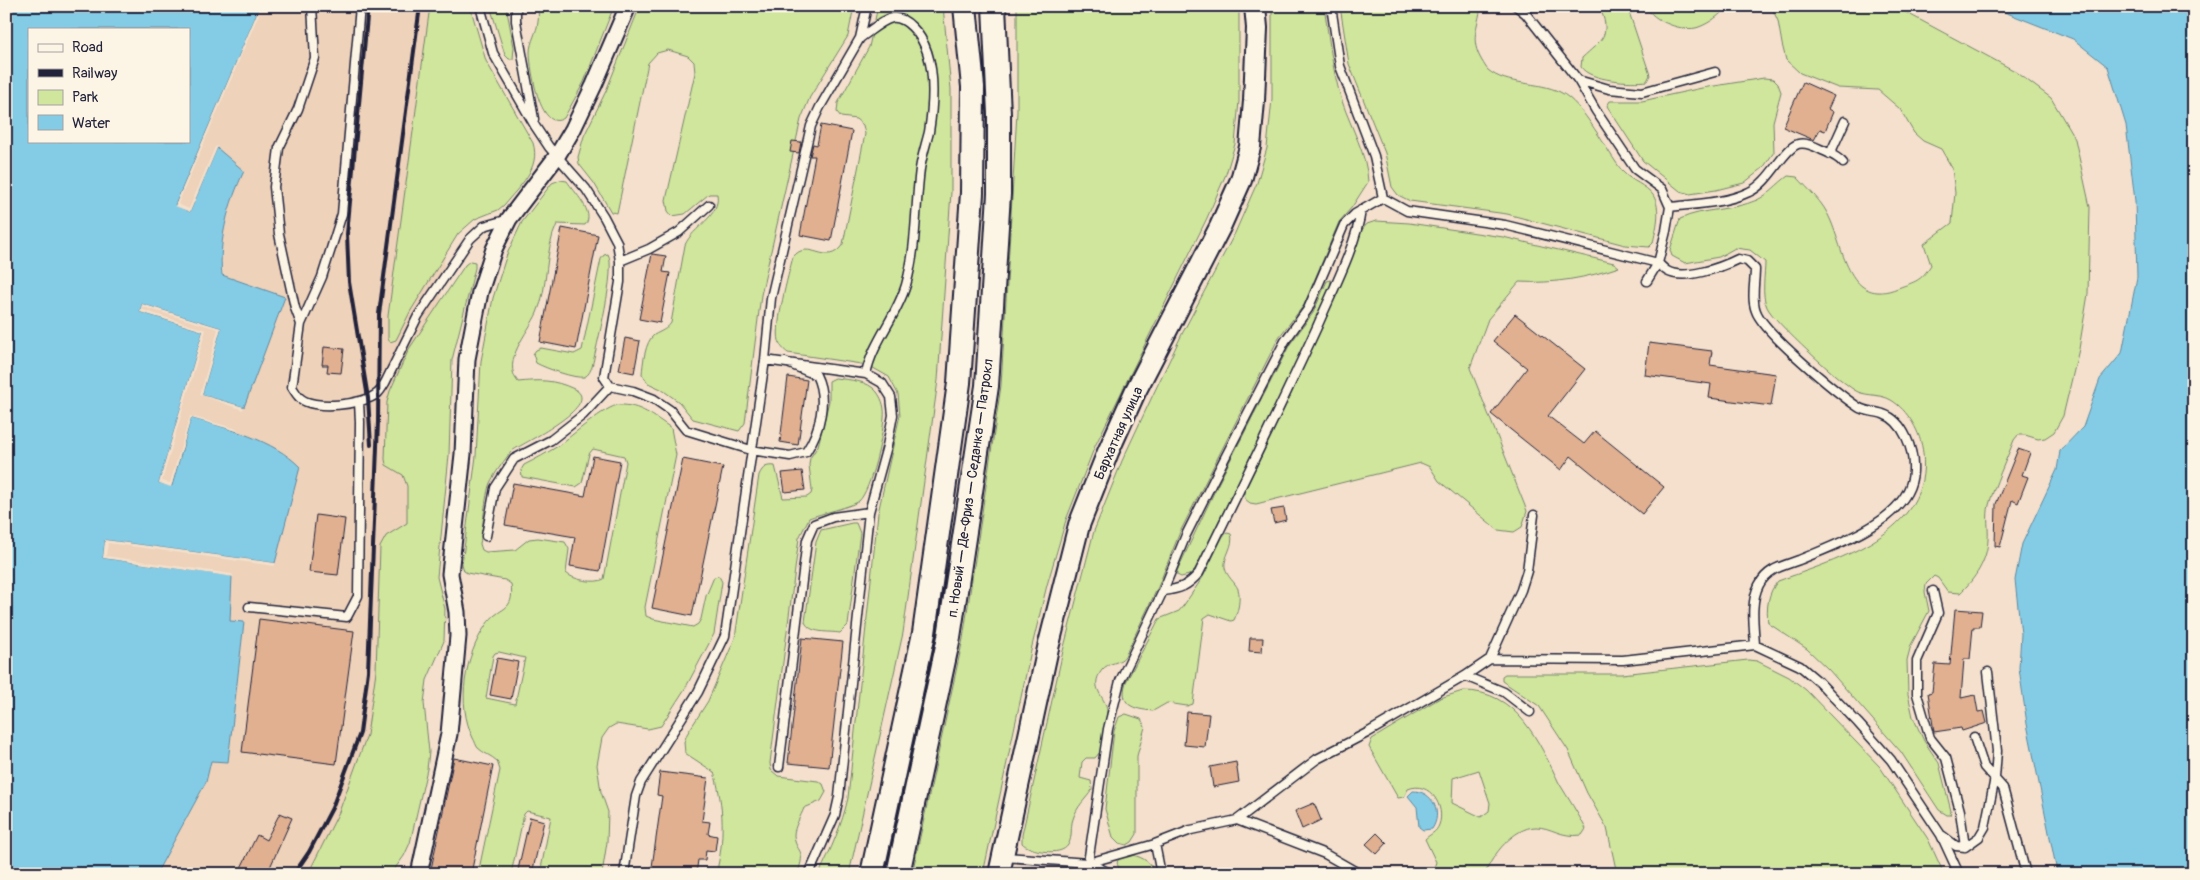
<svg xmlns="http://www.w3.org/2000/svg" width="2200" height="880" viewBox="0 0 2200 880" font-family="Pangolin,sans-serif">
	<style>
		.built { fill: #eed2ba }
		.green { fill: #cfe69c; stroke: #78846c; fill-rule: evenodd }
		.water { fill: #84cce5; stroke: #5d88a1; fill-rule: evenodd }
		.pier { fill: #f4e0cc }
		.building { fill: #e0b091; stroke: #22223b }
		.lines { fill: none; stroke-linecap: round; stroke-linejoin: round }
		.lane-casing { stroke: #22223b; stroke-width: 11 }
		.street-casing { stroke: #22223b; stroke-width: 19 }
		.secondary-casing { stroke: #22223b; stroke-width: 24 }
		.primary-casing { stroke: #22223b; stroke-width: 26 }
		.lane { stroke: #fcf5e5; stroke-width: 8 }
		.street { stroke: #fcf5e5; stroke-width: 15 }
		.secondary { stroke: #fcf5e5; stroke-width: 20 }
		.primary { stroke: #fcf5e5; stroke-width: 22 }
		.rail { stroke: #22223b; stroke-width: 4 }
		.labels { text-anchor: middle; stroke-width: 5; stroke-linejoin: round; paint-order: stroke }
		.street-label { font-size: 14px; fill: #22223b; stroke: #fcf5e5 }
	</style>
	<rect width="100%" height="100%" fill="#f4e0cc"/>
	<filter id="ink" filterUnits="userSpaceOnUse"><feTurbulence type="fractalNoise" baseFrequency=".02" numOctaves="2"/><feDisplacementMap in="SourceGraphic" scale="10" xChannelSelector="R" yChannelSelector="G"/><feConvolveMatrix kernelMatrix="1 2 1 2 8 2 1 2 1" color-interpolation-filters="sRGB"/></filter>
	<g filter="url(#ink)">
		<path class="built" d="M260,6H466L414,617L343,874H156L206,782L211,761L228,762L244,622L230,621L103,558L105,540L275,563L289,456L237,431L192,418L171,487L159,483L140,312L142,304L221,328L244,407L221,259L223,232L236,187L244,171L190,212L175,206Z"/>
		<path class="green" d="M430,6H470L486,61L533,143C541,169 519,186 504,205L498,210L475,219L458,234L410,312L396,340L390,342L388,339V316Z
			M490,6H506L514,47L513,59H509L505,55Z
			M538,6H614L584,82L564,118C540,134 530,68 530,52C530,42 537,32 538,22C539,17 538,11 538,6Z
			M640,6H854L848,36L810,97L801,119L761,295L745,423L739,431L693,419L679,402L661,389L648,383L642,374C643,363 645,342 654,335C661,331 666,330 671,323L685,245C693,226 721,217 717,194H709L685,214L672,216L668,211L666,200L695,73L694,62L688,56L668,50L657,53L648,63L617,213L611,212L594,183L579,164L578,157L584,136L606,91Z
			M878,6H943L951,89V192L938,380L903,633L849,874H819C831,849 842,825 848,798L878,513L900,415L898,394L889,377L868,365L788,353C784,350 780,346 779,341C775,323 788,276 793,257C809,237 827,269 843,244L865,134L863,125L856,119L841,117L837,112L838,103L869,47Z
			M1017,6H1239V101L1235,144L1226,174L1207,218L1095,446L1066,520L1047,585L1032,646L983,874H912L963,639L1001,386L1017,112Z
			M1272,6H1324C1329,38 1332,70 1342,101C1351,128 1367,154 1368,182L1352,207L1339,222L1304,305L1279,337L1180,532L1158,587L1125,656C1120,664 1108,662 1102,670C1088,688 1106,697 1107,710C1107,723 1102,739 1100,752L1095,758H1086L1082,762L1080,778L1091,781L1092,790C1085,800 1077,806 1073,819C1070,827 1073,837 1068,845C1061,857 1029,851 1022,843V835L1063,651L1094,531L1122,461L1151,399L1182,334L1235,233L1257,183L1267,148L1272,99Z
			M1340,6H1481C1478,28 1469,39 1482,61C1484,64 1486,68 1488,70C1507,86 1538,81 1560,92C1584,103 1606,151 1623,172C1631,181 1646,185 1653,195C1662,210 1656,228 1653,243L1649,247L1625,245L1507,214L1410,201L1398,195L1392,187L1385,153L1349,64Z
			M1599,6H1627L1650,75L1647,81C1631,83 1590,81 1581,67L1582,58C1601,40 1613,36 1599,6Z
			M1646,6H1728C1720,15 1710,23 1699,27C1684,33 1652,21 1646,6Z
			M1771,6H1894L2015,71L2051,98L2075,139L2090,207L2088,294L2079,349L2063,416L2054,432L2045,438L2038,439L2025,435H2018L2014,440C2006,461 1995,483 1989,505C1986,517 1989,528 1988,540C1987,561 1975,579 1960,593L1948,592L1938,578L1934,576L1926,584L1925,592L1929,611L1911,645L1907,660L1908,694L1913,717L1924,741L1939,763L1951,811L1950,815H1947L1939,810L1901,752L1829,670L1807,649L1768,623C1766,608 1768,592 1778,581C1838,559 1932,534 1923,453C1921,433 1908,410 1891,400C1881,394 1868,396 1858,392C1844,386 1772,320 1767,307C1761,295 1765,275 1765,262L1750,250L1735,248L1719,257L1685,263L1672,256L1670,250L1680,219C1703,208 1732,211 1757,200C1768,195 1778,183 1788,176L1797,177C1809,190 1823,202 1830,219C1844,250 1849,308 1898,288C1916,281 1920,282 1931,265L1924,244L1952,223L1955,193L1952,168L1941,149L1923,141L1914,133L1900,109L1878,90L1838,88L1800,73L1786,60L1782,44L1778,21Z
			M1764,78L1773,79L1778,84L1781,92L1773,122L1774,152L1763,168L1744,183L1716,190L1690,194L1680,191L1643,161L1607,106L1610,101H1642L1702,88Z
			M560,180L567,181C574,192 596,213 585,225L557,224C544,251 549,286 537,313C528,333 501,361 518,382C539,380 553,379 574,389C606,404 519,445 512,451C507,456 493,476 490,483C485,495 483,528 480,544L482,550L486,552L515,550L529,539L538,538L565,542L569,549L566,573C573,580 596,584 604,579L626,462L624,456L593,449L589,454L582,483L576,487L522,477L521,470L524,465C536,459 547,453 558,446C570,437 607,405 619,405C639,404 655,417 671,428L676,455L645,607L646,616L653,619L693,627L698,624L701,619L706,596L714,577L719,576L722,582L714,634L686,687L661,726L648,729L616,724L609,728L602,738L597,765L601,792L608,812L607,842L602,874H540L551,817L527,811L524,814L511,874H478L500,770L497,761C492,756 483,753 478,748C476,746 475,741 473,738C456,703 465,656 486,625C499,605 515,614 511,584L505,580L467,573L464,571L462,564L476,456L481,361L493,298L507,254L522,222L552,183ZM499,652L525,658L515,704L486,698L493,656L495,653Z
			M1376,221L1409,223L1503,237L1614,263L1619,267C1587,278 1553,284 1519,282L1488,319L1470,368L1527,511L1522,527L1514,532L1498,530L1439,481L1430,467L1421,463L1256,504L1250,503L1245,499L1244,492C1286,406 1327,320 1361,231L1367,224Z
			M608,254C617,268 596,348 592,367C590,371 589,375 584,377C575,379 545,368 536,363L533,354L536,350L541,348L574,354L582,350L601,259L604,255Z
			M470,261L475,262V268L452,360L449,455L437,577L445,609L444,641L427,680L424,703L429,752L427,769L410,843L404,856L393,871L383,874H308L339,812L367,735L376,671L380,547L386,536L407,523V486L403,475L386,465L385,459L387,402L390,391L409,349L465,265Z
			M1331,280L1330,288L1274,410L1195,569L1189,575L1181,577L1177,575V571L1218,484L1290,344L1313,313L1327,281Z
			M835,378C849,380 868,380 877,392C883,400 885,409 884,418C883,435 871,490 859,501C854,506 819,514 809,518L799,538L770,763L771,770L778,776L818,781L823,784L826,792L821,801L804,808C801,816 794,827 794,835C795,853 808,848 797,874H716C725,839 724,806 714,772L685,753L684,742L687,734L708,701L735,638L759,475C763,467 766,465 775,466L783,498L807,497L811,494L812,490L809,465L810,458L818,446L829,401V381Z
			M852,523H856L860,533L848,625L840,633C828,631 810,634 805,622L816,542L821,530Z
			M1227,533L1231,534C1235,545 1223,557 1225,568C1227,577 1235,582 1238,589C1241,598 1238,612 1234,620L1231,621L1210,614L1204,618L1193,704L1187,706L1167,703L1153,711C1132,709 1119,705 1126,682L1159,619L1179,611L1184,605L1203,577L1223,536Z
			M1748,660L1757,661L1789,677L1806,690L1880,767L1928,839L1944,874H1617L1607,828L1587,793L1568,750L1539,706L1502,681V676L1505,674H1622Z
			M1463,691C1517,690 1539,742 1559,783C1568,798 1578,813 1586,829L1582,835C1560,838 1552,827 1536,827C1514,827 1492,855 1485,874H1432L1436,862L1425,839C1430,834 1436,833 1439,825C1446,807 1430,780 1408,789L1404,797L1398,798L1369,747L1372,739L1440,698ZM1479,770L1490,803L1489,811L1481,817L1452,803L1453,778Z
			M1126,714L1141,719L1145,727L1137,756V834L1132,842L1127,845L1119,843L1113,837L1105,809L1114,731L1119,717Z
			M1132,855C1143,857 1152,863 1155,874L1122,872C1112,860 1119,857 1132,855Z
			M1026,870L1057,871L1065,874H1021Z"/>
		<path class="water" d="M6,6H260L175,205L190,212L217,148L244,171C229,203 218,239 222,275L285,297L244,407L202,395L221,328L142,304L140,312L203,331L159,483L172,486L191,418C227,428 274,440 300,467L275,563L105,540L103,558L232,576L230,621L244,622L228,762L211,761L206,782L156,874H6ZM29,29H189V141H29Z
			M1989,6H2194V874L2057,872L2027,724L2019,668L2021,634L2015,580L2022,544L2057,470L2060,451L2083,427L2100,379L2122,353L2137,277L2135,201L2126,125L2108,67L2073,39Z
			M1413,791C1433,791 1443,813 1432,829L1423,830L1419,827L1417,807L1408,796Z"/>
		<path class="pier" d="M260,6L262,7L178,204L189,209L215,147L218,146L190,212L175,206Z
			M142,304L221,328L202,395L244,407L243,410L200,395L218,329L143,307V310L206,330L162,481L170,483L190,416L238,429L237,431L191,418L171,487L159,483L203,331L140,312Z
			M105,540L275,563V566L108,543L106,556L232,574L234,577L103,558Z"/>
		<path class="building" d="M1803,82L1834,96L1828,109L1833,112L1825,131L1820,129L1814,140L1783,127Z
			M821,125L852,131L831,241L800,235L815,156H810L813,144L817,145Z
			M792,141L801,142L799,153L790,152Z
			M562,228L598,235L576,349L540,342Z
			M652,254L666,256L663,272L670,273L660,323L639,319Z
			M1515,314L1585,369L1548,416L1584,444L1595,431L1664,487L1642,514L1571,456L1561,470L1491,414L1527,368L1493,341Z
			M625,338L640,341L634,373L619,370Z
			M1649,343L1712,351L1710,365L1776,374L1771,406L1709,398L1711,384L1645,375Z
			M324,347L344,349L341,373L327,372L328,365H322Z
			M788,377L807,380L798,445L780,442Z
			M2018,449L2030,453L2022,475L2028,477L2018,503L2012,500L2000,547L1995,546L1996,504Z
			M593,456L620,461L600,571L570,566L575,537L505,525L513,483L585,496Z
			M683,459L723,467L692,616L652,608Z
			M802,471L805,490L785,492L782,473Z
			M1284,508L1286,520L1274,523L1271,510Z
			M316,515L345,519L338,575L309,572Z
			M1955,609L1982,611L1980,627H1973L1970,659H1964L1961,698L1975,695L1978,712L1984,711L1987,723L1962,731L1961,728L1934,732L1928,693L1932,692L1935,664L1950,665Z
			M259,619L354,631L336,764L242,752Z
			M802,638L843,642L829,767L788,763Z
			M1250,638H1263L1262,652L1249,651Z
			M497,658L518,662L511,699L490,695Z
			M1187,712L1209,714L1205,747L1184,745Z
			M454,758L493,766L471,874H430Z
			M1236,762L1239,782L1213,787L1210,767Z
			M660,772L708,778L702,821L710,822L708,834L717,836L715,851L706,850L705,860H698L696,874H651L662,796L657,795Z
			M1314,803L1321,820L1302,829L1295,811Z
			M280,813L292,818L267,874H238L257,835L266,840Z
			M530,817L544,821L532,874H517Z
			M1377,833L1387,843L1377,854L1366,844Z"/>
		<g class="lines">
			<defs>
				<path id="lane" d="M312,6L315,58L298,109L279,148L274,187L279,234L295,308L301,324L292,387C294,390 296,394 299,397C312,411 364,405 378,393C381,390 383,386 385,383L418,316L470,239L484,226L509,219
					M480,6L493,53L535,126L549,147L586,189L604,217L617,242L620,261V282L604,377L610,386L633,391L654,399L670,410L686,430L751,450L790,456L806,452C820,431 828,399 816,375L785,362
					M516,6V21L534,119
					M860,38C869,32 882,20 892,18C900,17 907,22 912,27C937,51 934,100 929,132C926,144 922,156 920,169C915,208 917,247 906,285C896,318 873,341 866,374
					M1578,80L1609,89L1642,92L1715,72
					M1830,154L1845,121
					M1383,198L1407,211L1505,225L1658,263L1666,231L1670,207L1662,189L1635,169L1596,111L1578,80L1526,14L1516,6
					M1670,207C1695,204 1726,203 1749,192C1770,183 1783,149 1798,144C1805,142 1814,146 1820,149C1828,153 1838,156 1843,163
					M620,261L649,249L679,232L709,205
					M1647,281L1658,263C1661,266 1664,269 1667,271C1684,281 1722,267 1738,259L1747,261L1755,269C1755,282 1751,299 1756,311C1763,332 1837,393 1858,407C1865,412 1875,411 1883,414C1904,421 1914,450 1913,471C1911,520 1837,544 1799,560C1783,566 1768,568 1759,585C1750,602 1754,626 1755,645
					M301,324L322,277L342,214L360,6
					M765,360L866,374L882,383L891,397L893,415L887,446L869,512L839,797L835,815L809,874
					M486,536L495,488L514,459L551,440L583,415L610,386
					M1163,591C1180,589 1188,586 1199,573C1239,491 1279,410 1317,327C1331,294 1357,244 1361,210
					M1933,591L1938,613L1917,661V694L1930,738L1946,758L1960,811L1965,847L1956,846L1943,836
					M249,607L347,617L358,596L360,422L359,402
					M1490,659L1521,590L1527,571L1534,515
					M1465,676L1504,692L1530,712
					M1974,737L1984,767L2003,788L2026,874
					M779,767L807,540L814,524L833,517L869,512
					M1237,820L1325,854L1360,874
					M1155,844L1161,874
					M1965,847L1979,837L1985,827L1995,778L1997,751L1988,672
					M1005,857L1088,863L1155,844L1191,830L1237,820L1317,759L1367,733L1465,676L1490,659L1623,660L1755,645L1800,666L1819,682L1858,723L1891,760L1941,835L1959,874
					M624,874L636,796L641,782L698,692L725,636L765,360L771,298L811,126L820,107L860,38L867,6
					M1112,874L1088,863L1108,729L1120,681L1163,591L1186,535L1213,481L1285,341L1308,309L1344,225L1355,214L1383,198L1374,156L1340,66L1331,6"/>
				<path id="street" d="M419,874L449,734L458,636L457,612L450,574L463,454L467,359L480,292L494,249L509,219L557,156L573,129L594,85L628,6"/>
				<path id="secondary" d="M999,874L1048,648L1079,525L1108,452L1135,392L1220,227L1241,180L1250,147L1254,101L1257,28L1255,6"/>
				<path id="primary" d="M872,874L924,633L959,383L972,193L973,87L965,6
					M898,874L949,637L987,386L999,194V114L994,6"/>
			</defs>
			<use href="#lane" class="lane-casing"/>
			<use href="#street" class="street-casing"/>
			<use href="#secondary" class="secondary-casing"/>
			<use href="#primary" class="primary-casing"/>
			<use href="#lane" class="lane"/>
			<use href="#street" class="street"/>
			<use href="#secondary" class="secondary"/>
			<use href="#primary" class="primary"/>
			<path class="rail" d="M368,6L347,234L349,282L368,398L371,445
				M294,874L309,852L332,808L360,733L368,671L378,422L379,314L420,6"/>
		</g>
	</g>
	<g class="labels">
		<g class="street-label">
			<text transform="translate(1118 433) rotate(-66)" y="5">Бархатная улица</text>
			<text transform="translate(970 488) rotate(-82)" y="5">п. Новый — Де-Фриз — Седанка — Патрокл</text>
		</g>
	</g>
	<rect width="2200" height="880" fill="none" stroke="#fcf5e5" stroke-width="25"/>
	<rect x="12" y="12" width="2175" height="855" fill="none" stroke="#22223b" stroke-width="2" filter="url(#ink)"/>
	<rect x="28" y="28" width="162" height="115" fill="#fcf5e5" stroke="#a5a1a1"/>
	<rect x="38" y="44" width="25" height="8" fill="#fcf5e5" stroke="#a5a1a1"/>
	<text x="72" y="52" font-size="15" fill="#22223b">Road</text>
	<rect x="38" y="69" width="25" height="8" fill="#22223b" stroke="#a5a1a1"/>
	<text x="72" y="78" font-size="15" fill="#22223b">Railway</text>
	<rect x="38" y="90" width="25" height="15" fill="#cfe69c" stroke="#a5a1a1"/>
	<text x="72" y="102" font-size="15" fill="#22223b">Park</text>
	<rect x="38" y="115" width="25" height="15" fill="#84cce5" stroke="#a5a1a1"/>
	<text x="72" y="128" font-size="15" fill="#22223b">Water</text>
</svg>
